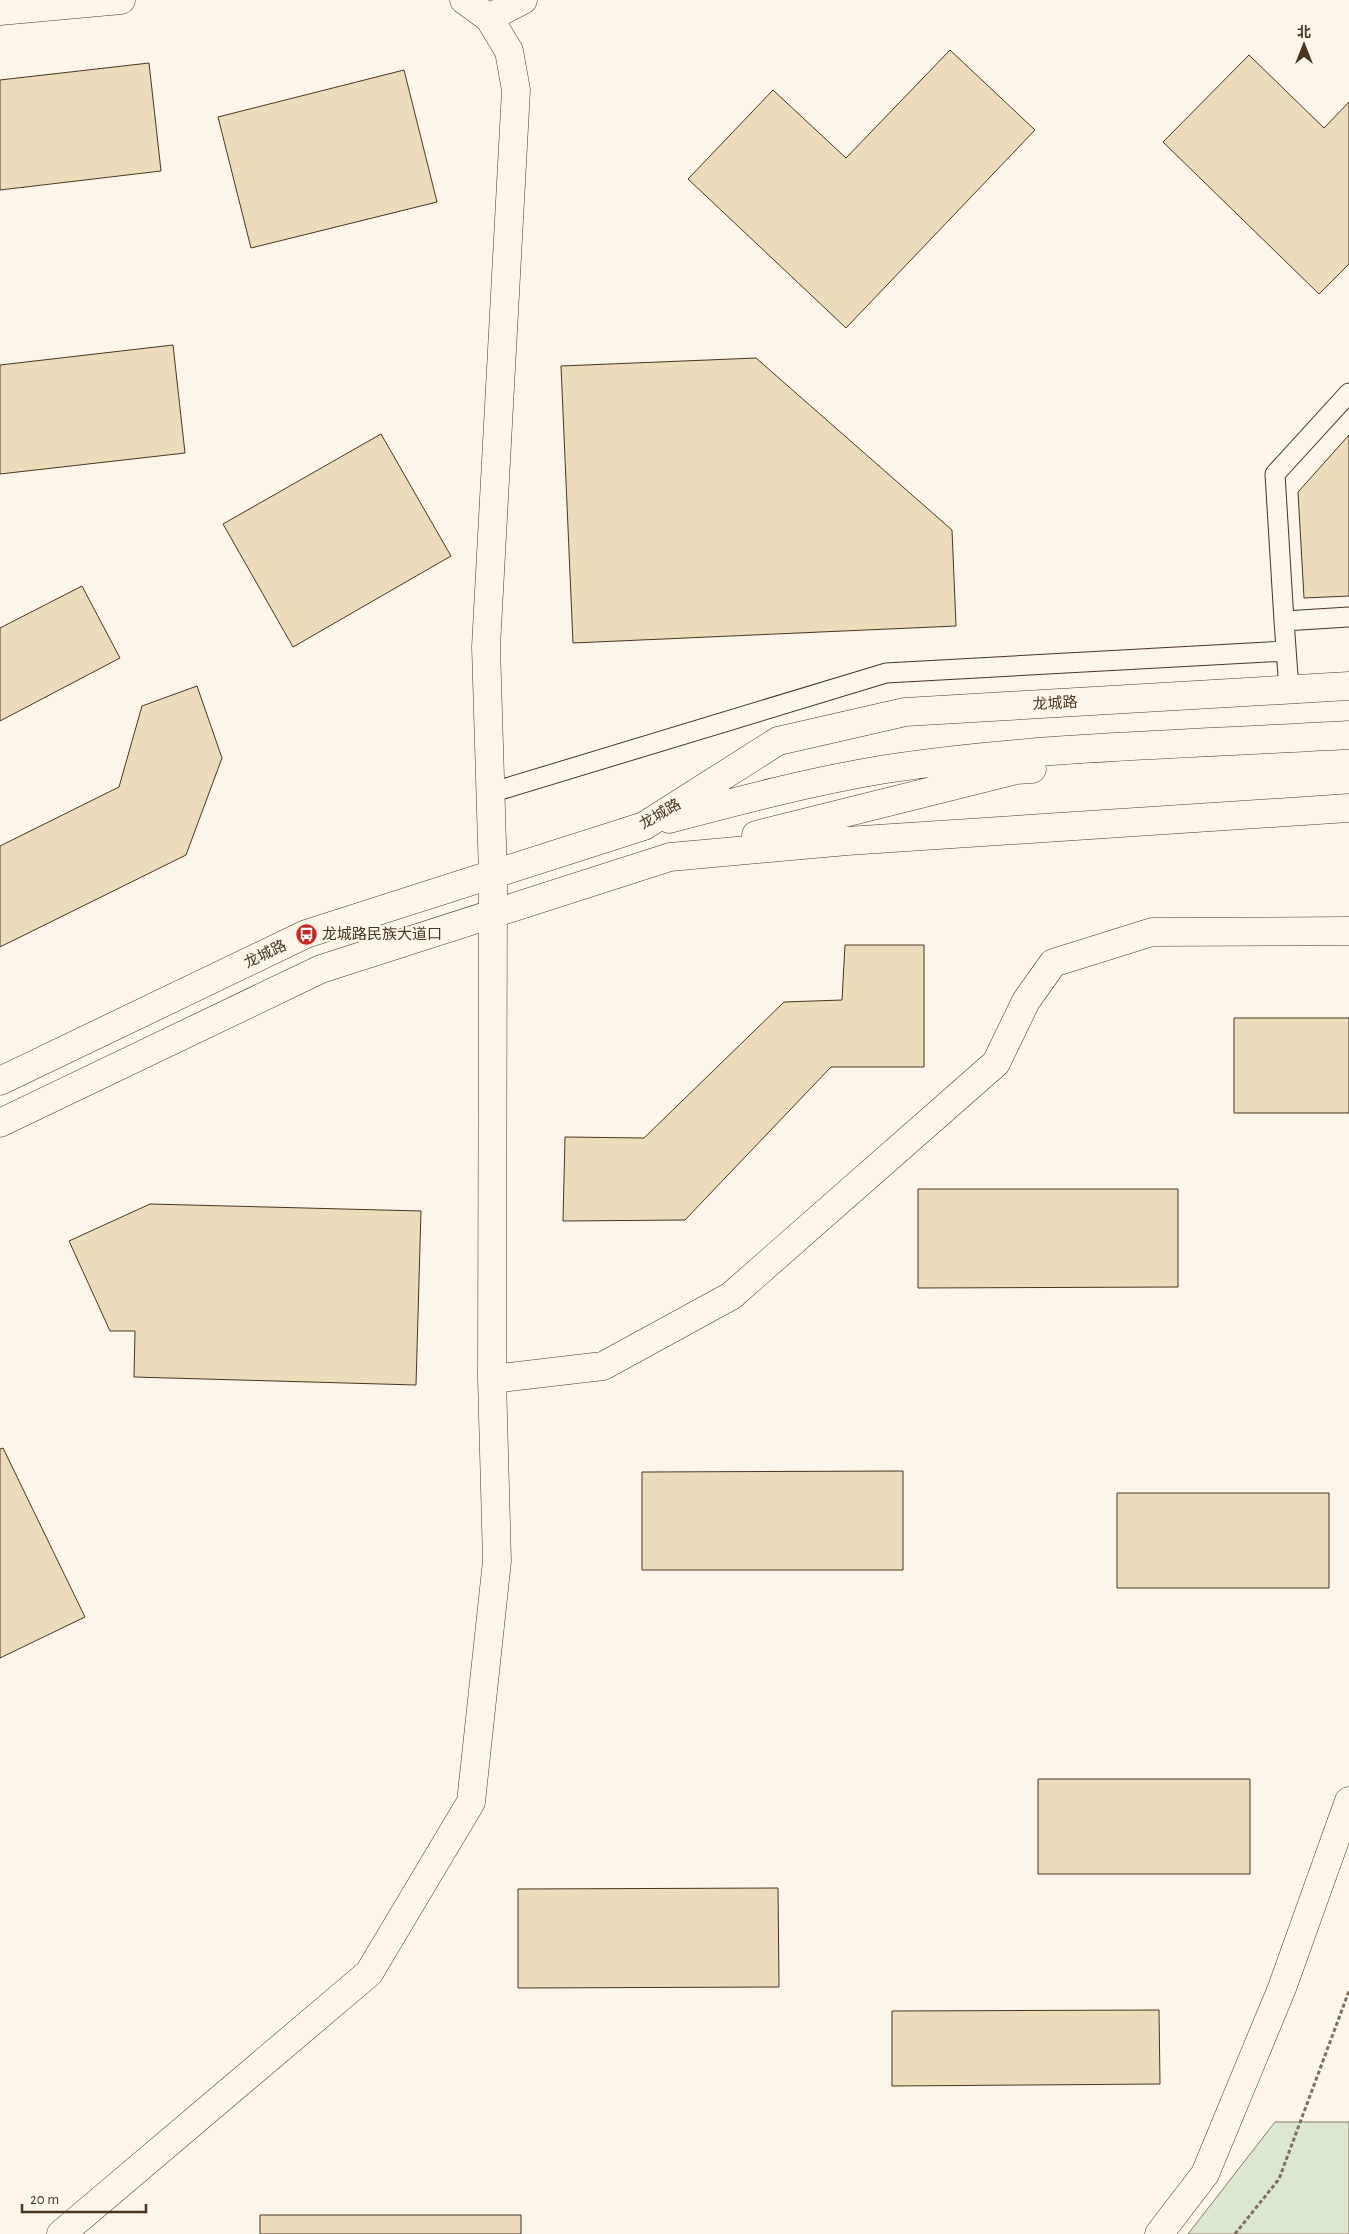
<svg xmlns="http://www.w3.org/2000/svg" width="1349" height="2234" viewBox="0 0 1349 2234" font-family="'Alegreya Sans','Noto Sans SC',sans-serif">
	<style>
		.green { fill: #dce7d0; stroke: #887966 }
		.building { fill: #ecdcbc; stroke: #4a3520 }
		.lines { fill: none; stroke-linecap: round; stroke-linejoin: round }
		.service-casing { stroke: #4a3520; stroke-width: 21 }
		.minor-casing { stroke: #4a3520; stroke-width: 29 }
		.tertiary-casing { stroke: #4a3520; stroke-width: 29 }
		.path { stroke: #7f6f5c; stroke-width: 3; stroke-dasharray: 4 2.5; stroke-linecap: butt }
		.service { stroke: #fbf6e9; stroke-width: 19 }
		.minor { stroke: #fbf6e9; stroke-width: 28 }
		.tertiary { stroke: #fbf6e9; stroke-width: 28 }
		.labels { text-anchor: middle; stroke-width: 4; stroke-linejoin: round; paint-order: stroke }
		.street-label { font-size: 15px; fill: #4a3520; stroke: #fbf6e9 }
		.poi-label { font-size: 15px; fill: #4a3520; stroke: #fbf6e9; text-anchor: start }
	</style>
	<rect width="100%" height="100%" fill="#fbf6e9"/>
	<path class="green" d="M1275,2122H1349V2234H1188Z"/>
	<path class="building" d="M950,50L1035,130L846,328L688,179L773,90L846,158Z
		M1249,55L1324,128L1349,102V264L1319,294L1163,142Z
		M149,63L161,171L0,190V80Z
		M404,70L437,202L251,248L218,117Z
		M173,345L185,453L0,474V365Z
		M756,358L952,530L956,626L573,643L561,366Z
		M381,434L451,556L293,647L223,524Z
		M1349,435V596L1304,598L1298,492Z
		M82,586L120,658L0,721V628Z
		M197,686L222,758L186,855L0,947V846L119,787L142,706Z
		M845,945H924V1067H831L685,1220L563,1221L565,1137L644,1138L784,1002L842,1000Z
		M1234,1018H1349V1113H1234Z
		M918,1189H1178V1287L918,1288Z
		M150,1204L421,1211L416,1385L134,1377L135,1331H110L69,1241Z
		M3,1448L85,1617L0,1658V1449Z
		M903,1471V1570H642V1472Z
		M1117,1493H1329V1588H1117Z
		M1038,1779H1250V1874H1038Z
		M778,1888L779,1987L518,1988V1889Z
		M1159,2010L1160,2084L892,2086V2011Z
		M260,2215H521V2234H260Z"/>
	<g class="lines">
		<defs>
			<path id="service" d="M1284,621L1275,474L1349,393
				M1289,689L1284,621L1349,617
				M490,793L886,673L1286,651"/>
			<path id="minor" d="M0,11L121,0
				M489,18L523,0
				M492,1379L603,1366L731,1296L996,1063L1026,1001L1053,963L1152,932L1349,931
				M61,2234L369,1973L471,1802L497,1561L492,1379L493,876L486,647L516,90L509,51L489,18L464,0
				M1159,2234L1205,2174L1282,1988L1349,1801"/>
			<path id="tertiary" d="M669,819C741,800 813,781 886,769C1039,746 1195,744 1349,735
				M756,835L1016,770L1032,769
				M0,1081L306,934L644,826L778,741L905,712L1349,686
				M0,1123L321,969L670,857L847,841L1349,808"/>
		</defs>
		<use href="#service" class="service-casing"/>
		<use href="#minor" class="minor-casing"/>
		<use href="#tertiary" class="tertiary-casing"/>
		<path class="path" d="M1235,2234L1279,2179L1349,1991"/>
		<use href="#service" class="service"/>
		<use href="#minor" class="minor"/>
		<use href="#tertiary" class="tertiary"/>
	</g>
	<defs>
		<symbol id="bus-disc" viewBox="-11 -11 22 22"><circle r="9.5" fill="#c62828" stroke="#fbf6e9"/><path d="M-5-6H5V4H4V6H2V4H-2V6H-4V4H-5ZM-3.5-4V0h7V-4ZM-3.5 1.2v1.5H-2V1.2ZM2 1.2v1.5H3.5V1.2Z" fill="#fff"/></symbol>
	</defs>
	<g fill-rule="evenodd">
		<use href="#bus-disc" x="294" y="922" width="25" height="25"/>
	</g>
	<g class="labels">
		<g class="street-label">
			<text transform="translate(1055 703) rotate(-3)" y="5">龙城路</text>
			<text transform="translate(660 814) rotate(-30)" y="5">龙城路</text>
			<text transform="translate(265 954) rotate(-26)" y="5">龙城路</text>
		</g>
		<g class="poi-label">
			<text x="322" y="939">龙城路民族大道口</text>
		</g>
	</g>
	<g transform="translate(1304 45)" stroke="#fbf6e9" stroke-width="4" paint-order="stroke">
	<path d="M0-4L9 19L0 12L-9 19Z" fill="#4a3520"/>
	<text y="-8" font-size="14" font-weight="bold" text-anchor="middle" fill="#4a3520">北</text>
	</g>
	<path d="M22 2204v8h124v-8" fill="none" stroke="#4a3520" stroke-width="2.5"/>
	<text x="30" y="2204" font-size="15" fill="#4a3520" stroke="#fbf6e9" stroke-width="4" paint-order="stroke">20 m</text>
</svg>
